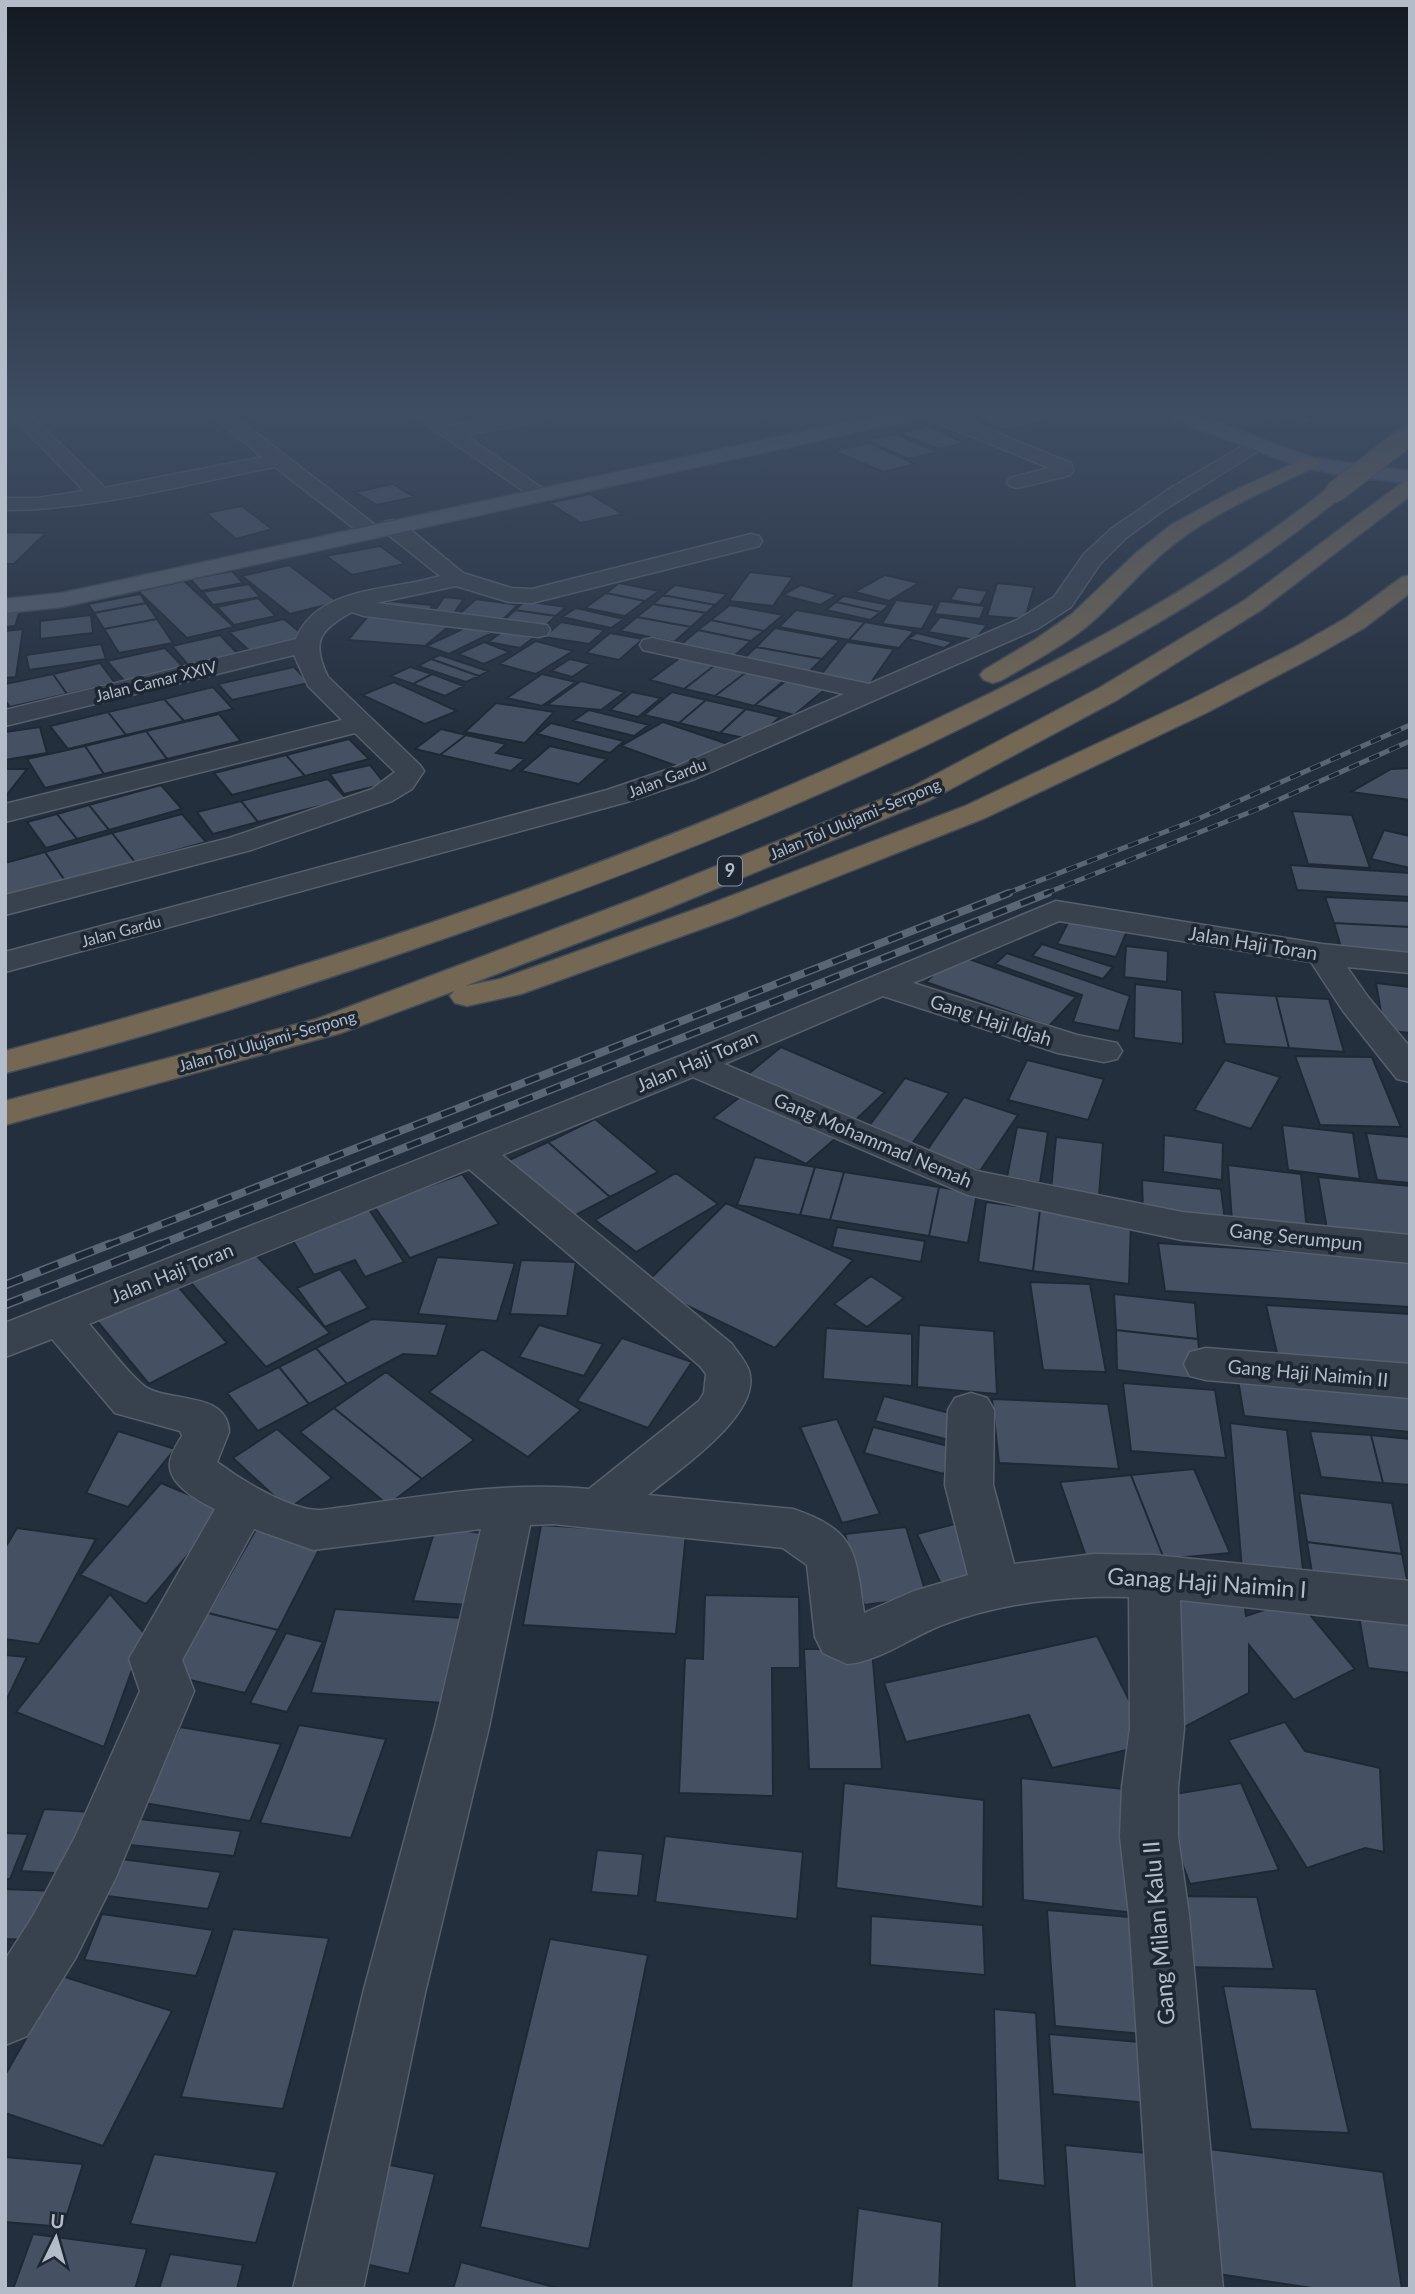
<svg xmlns="http://www.w3.org/2000/svg" width="1415" height="2294" viewBox="0 0 1415 2294" font-family="Lato,sans-serif">
	<style>
		.building { fill: #455162; stroke: #1f2835; stroke-width: 2 }
		.lines { fill: none; stroke-linecap: round; stroke-linejoin: round }
		.minor-casing { stroke: #565f6c; stroke-width: 3 }
		.major-casing { stroke: #414a57; stroke-width: 3 }
		.highway-casing { stroke: #434c59; stroke-width: 3 }
		.minor { fill: #38414e; fill-rule: evenodd }
		.major { fill: #56606e; fill-rule: evenodd }
		.highway { fill: #746855; fill-rule: evenodd }
		.rail-far2-casing { stroke: #5a6575; stroke-width: 5 }
		.rail-far1-casing { stroke: #5a6575; stroke-width: 8 }
		.rail-casing { stroke: #5a6575; stroke-width: 9 }
		.rail-far2 { stroke: #1d2633; stroke-width: 3.5; stroke-dasharray: 11; stroke-linecap: butt }
		.rail-far1 { stroke: #1d2633; stroke-width: 5; stroke-dasharray: 15; stroke-linecap: butt }
		.rail { stroke: #1d2633; stroke-width: 6; stroke-dasharray: 19; stroke-linecap: butt }
		.highway-bridge-casing { stroke: #434c59; stroke-width: 23; stroke-linecap: butt }
		.highway-bridge { stroke: #746855; stroke-width: 21 }
		.labels { text-anchor: middle; stroke-width: 7; stroke-linejoin: round; paint-order: stroke }
		.far-street-label { font-size: 16px; fill: #b4bcc9; stroke: #1d2633 }
		.shield { fill: #1d2633; stroke: #878f9c; stroke-width: 2 }
		.shield-label { font-size: 18px; font-weight: bold; fill: #b4bcc9 }
		.street-label { font-size: 19px; fill: #b4bcc9; stroke: #1d2633 }
		.near-street-label { font-size: 23px; fill: #b4bcc9; stroke: #1d2633 }
	</style>
	<rect width="100%" height="100%" fill="#242f3e"/>
	<path class="building" d="M965,415H1042L1052,419L1005,430Z
		M1273,415H1302L1318,420L1303,425Z
		M928,426L965,443L939,449L899,433Z
		M896,434L938,452L908,459L866,440Z
		M869,443L915,464L883,472L834,451Z
		M393,484L414,497L377,505L355,492Z
		M590,494L623,514L581,523L549,503Z
		M242,506L272,529L236,539L206,513Z
		M5,532L46,533L14,564H5Z
		M380,546L405,564L352,575L326,556Z
		M289,565L338,602L290,614L242,576Z
		M232,571L243,583L201,591L190,579Z
		M750,572L793,577L773,606L729,601Z
		M885,575L919,583L889,601L855,592Z
		M184,581L234,627L187,638L138,591Z
		M619,583L659,591L645,601L606,593Z
		M997,583L1034,587L1025,619L987,616Z
		M249,584L260,597L213,605L203,592Z
		M675,585L727,594L715,605L663,595Z
		M801,585L837,595L820,605L783,595Z
		M958,587L988,591L980,605L950,600Z
		M606,593L645,601L625,616L585,608Z
		M140,594L146,603L94,613L88,604Z
		M663,595L715,605L706,613L653,604Z
		M844,596L889,605L881,612L836,602Z
		M444,597L464,599L451,617L431,616Z
		M258,598L276,616L234,625L217,607Z
		M476,599L518,605L500,622L457,616Z
		M896,600L935,605L922,629L882,624Z
		M388,601L433,605L427,613L382,610Z
		M525,601L566,607L556,616L515,610Z
		M940,601L985,606L980,619L934,614Z
		M836,602L881,612L870,620L826,610Z
		M146,603L157,619L104,629L94,613Z
		M653,604L706,613L691,627L637,617Z
		M730,605L783,615L764,631L711,620Z
		M576,608L624,619L611,628L562,617Z
		M515,610L556,616L543,628L502,622Z
		M796,610L865,622L849,640L779,627Z
		M20,611L15,626L5,627V612Z
		M91,615L93,633L40,639V621Z
		M368,616L453,623L425,646L348,640Z
		M637,617L691,627L674,642L620,631Z
		M940,617L987,625L975,640L928,632Z
		M157,619L173,643L119,653L104,629Z
		M284,619L308,639L252,653L229,632Z
		M711,620L764,631L751,641L698,630Z
		M561,622L605,630L589,644L544,637Z
		M865,622L914,631L899,648L849,640Z
		M469,626L492,633L449,654L426,646Z
		M775,628L840,640L822,659L756,647Z
		M23,629L16,677L5,678V631Z
		M506,629L537,635L520,648L488,642Z
		M698,630L751,641L732,658L678,647Z
		M610,633L643,639L619,660L586,653Z
		M917,633L953,642L944,648L908,639Z
		M220,635L239,655L189,666L172,646Z
		M536,641L573,651L536,674L499,664Z
		M484,642L510,652L484,664L458,654Z
		M847,642L894,649L870,684L820,676Z
		M101,644L106,659L29,670L26,655Z
		M756,647L822,659L808,673L742,660Z
		M165,648L186,670L127,684L107,661Z
		M685,654L719,662L684,689L650,680Z
		M440,655L488,671L479,676L431,659Z
		M431,659L479,676L466,682L418,666Z
		M570,659L591,664L572,677L551,671Z
		M719,662L749,670L715,696L684,689Z
		M100,663L115,683L67,694L53,674Z
		M294,667L309,683L232,700L218,684Z
		M410,667L432,674L413,684L390,676Z
		M749,670L787,678L754,706L715,696Z
		M53,674L67,694L10,707L5,700V684Z
		M432,674L464,686L445,696L413,684Z
		M542,674L576,682L542,706L507,698Z
		M791,677L828,687L794,715L755,705Z
		M581,681L625,692L601,710L547,705Z
		M394,682L457,711L425,724L362,695Z
		M213,687L233,709L184,721L164,699Z
		M632,692L661,698L638,717L610,710Z
		M672,692L706,700L679,723L644,715Z
		M164,699L184,721L126,735L108,712Z
		M706,700L746,709L720,733L679,723Z
		M496,703L554,712L525,743L465,732Z
		M746,709L780,717L754,740L720,733Z
		M589,710L649,725L634,736L573,721Z
		M108,712L126,735L68,749L50,726Z
		M219,714L241,741L167,759L146,731Z
		M663,722L728,744L688,770L621,746Z
		M551,723L624,741L610,753L537,734Z
		M40,727L47,753L5,760V732Z
		M441,729L466,735L440,755L415,749Z
		M146,731L167,759L104,774L85,746Z
		M466,735L506,744L496,753L525,759L511,771L440,755Z
		M349,739L369,759L305,776L286,755Z
		M85,746L104,774L45,788L27,759Z
		M550,746L607,759L579,784L521,771Z
		M286,755L305,776L232,795L214,773Z
		M370,765L385,784L344,794L330,774Z
		M1410,768V800L1351,792L1391,769Z
		M5,769H27L5,797Z
		M328,779L347,799L258,822L241,801Z
		M161,785L182,809L109,830L89,805Z
		M241,801L258,822L213,834L197,812Z
		M89,805L109,830L77,839L57,814Z
		M1292,811L1352,815L1370,868L1308,864Z
		M57,814L77,839L46,848L27,822Z
		M182,814L206,842L135,862L112,833Z
		M1384,830L1410,836V868L1371,859Z
		M112,833L135,862L66,882L45,852Z
		M45,852L66,882L5,899V863Z
		M1290,865L1410,873V897L1297,890Z
		M1325,897L1410,901V927L1334,923Z
		M1070,919L1127,931L1116,957L1057,944Z
		M1334,923L1410,927V955L1342,951Z
		M1042,944L1113,967L1103,979L1032,956Z
		M1126,946L1168,951L1167,982L1124,977Z
		M1007,953L1130,996L1119,1031L1073,1022L1082,995L995,964Z
		M955,954L1076,997L1049,1026L926,982Z
		M1376,983L1410,987V1033L1384,1030Z
		M1135,984L1182,990L1183,1044L1134,1038Z
		M1214,992L1276,996L1289,1048L1225,1044Z
		M1276,996L1329,999L1344,1052L1289,1048Z
		M781,1047L885,1092L847,1128L741,1080Z
		M1295,1056L1372,1057L1401,1127L1320,1125Z
		M1027,1060L1104,1079L1088,1120L1008,1100Z
		M1225,1060L1280,1077L1251,1129L1194,1110Z
		M905,1078L949,1093L908,1149L863,1134Z
		M745,1093L837,1137L806,1164L713,1118Z
		M964,1097L1018,1115L980,1171L925,1153Z
		M595,1119L658,1172L610,1197L548,1142Z
		M1282,1125L1353,1133L1360,1179L1288,1170Z
		M1017,1127L1048,1132L1040,1183L1007,1177Z
		M1366,1133L1410,1137V1183L1377,1180Z
		M1164,1135L1223,1143L1222,1180L1163,1172Z
		M1056,1137L1103,1143L1099,1197L1051,1190Z
		M548,1142L610,1197L568,1219L505,1162Z
		M755,1157L815,1167L800,1215L737,1205Z
		M1228,1165L1301,1174L1307,1230L1232,1221Z
		M815,1167L844,1172L830,1220L800,1215Z
		M844,1172L939,1187L929,1236L830,1220Z
		M676,1173L718,1204L636,1252L595,1220Z
		M462,1174L499,1224L410,1258L374,1206Z
		M1318,1177L1410,1186V1243L1328,1235Z
		M1142,1180L1221,1189L1225,1221L1143,1212Z
		M939,1187L977,1193L968,1243L929,1236Z
		M986,1202L1040,1209L1033,1271L978,1262Z
		M726,1203L853,1260L775,1348L644,1285Z
		M368,1208L404,1262L365,1277L355,1260L314,1275L290,1236Z
		M1040,1209L1131,1222L1129,1284L1033,1271Z
		M837,1227L925,1241L921,1262L832,1247Z
		M1158,1243L1410,1259V1307L1165,1291Z
		M253,1252L330,1333L266,1367L191,1283Z
		M437,1257L515,1263L497,1321L418,1314Z
		M521,1260L576,1262L567,1316L510,1314Z
		M340,1269L368,1308L325,1327L297,1288Z
		M871,1276L904,1298L867,1327L834,1304Z
		M174,1282L227,1343L149,1384L97,1321Z
		M1030,1282L1090,1284L1106,1372L1043,1370Z
		M1114,1294L1195,1303L1198,1339L1116,1330Z
		M1266,1305L1410,1314V1371L1279,1362Z
		M372,1319L447,1324L437,1356L403,1354L347,1384L316,1348Z
		M539,1325L603,1344L584,1376L519,1357Z
		M919,1325L994,1331L997,1394L917,1387Z
		M826,1328L912,1334V1386L823,1379Z
		M1116,1330L1198,1339L1202,1380L1117,1370Z
		M622,1338L692,1362L648,1428L577,1401Z
		M316,1348L347,1384L309,1404L279,1367Z
		M482,1349L581,1410L528,1457L429,1392Z
		M279,1367L309,1404L258,1431L227,1393Z
		M1236,1368L1410,1383V1432L1244,1416Z
		M386,1372L474,1440L422,1479L334,1408Z
		M1123,1383L1215,1390L1226,1458L1131,1451Z
		M884,1396L961,1416L953,1441L875,1421Z
		M992,1399L1108,1404L1119,1469L999,1463Z
		M334,1408L422,1479L388,1505L300,1432Z
		M837,1419L880,1514L842,1523L800,1427Z
		M1230,1423L1287,1430L1304,1578L1242,1570Z
		M873,1427L952,1447L944,1474L864,1453Z
		M277,1429L332,1478L288,1509L233,1458Z
		M118,1431L175,1449L128,1507L86,1493Z
		M1310,1431L1371,1435L1383,1483L1321,1477Z
		M1371,1435L1410,1439V1485L1383,1483Z
		M1194,1469L1230,1553L1164,1559L1131,1475Z
		M1131,1475L1164,1559L1090,1568L1060,1482Z
		M161,1483L226,1510L146,1604L80,1575Z
		M1299,1493L1392,1503L1402,1554L1307,1542Z
		M958,1523L987,1578L944,1590L917,1534Z
		M541,1525L686,1534L676,1634L523,1625Z
		M258,1526L324,1540L278,1630L208,1613Z
		M436,1526L487,1534L468,1605L413,1601Z
		M906,1527L927,1597L864,1605L845,1534Z
		M17,1528L96,1539L39,1644L5,1639V1548Z
		M1307,1542L1402,1554L1409,1590L1313,1579Z
		M1167,1586L1243,1594L1246,1616L1297,1599L1355,1669L1294,1700L1249,1645V1693L1177,1731Z
		M110,1594L145,1634L104,1747L16,1712Z
		M705,1595L799,1597L800,1668H772L773,1796L679,1793L685,1658L703,1659Z
		M1357,1605L1410,1611V1673L1368,1668Z
		M335,1609L475,1619L456,1704L311,1693Z
		M208,1613L278,1630L245,1693L173,1676Z
		M286,1633L323,1642L287,1712L250,1703Z
		M1097,1636L1151,1744L1052,1768L1029,1715L906,1742L884,1683Z
		M804,1649H872L882,1769H809Z
		M5,1655L27,1657L5,1703Z
		M1285,1722L1305,1751L1380,1768L1384,1852L1365,1848L1307,1868L1228,1740Z
		M299,1725L386,1739L351,1838L260,1823Z
		M180,1727L281,1744L250,1821L144,1803Z
		M1021,1778L1124,1789L1134,1913L1023,1900Z
		M844,1783L984,1800L983,1907L836,1888Z
		M1241,1783L1279,1870L1190,1884L1157,1797Z
		M44,1809L92,1812L69,1874L21,1871Z
		M140,1819L241,1831L234,1856L130,1845Z
		M5,1833L28,1834L10,1879H5Z
		M665,1836L803,1852L797,1919L655,1902Z
		M597,1850L643,1854L638,1896L591,1892Z
		M121,1859L221,1872L208,1909L107,1896Z
		M5,1889L55,1891L39,1940L5,1939Z
		M1172,1896L1257,1897L1274,1969L1186,1967Z
		M1047,1910L1141,1918L1154,2035L1055,2026Z
		M102,1914L213,1930L196,1976L84,1960Z
		M871,1916L983,1925L985,1975L870,1965Z
		M233,1929L329,1938L283,2109L181,2097Z
		M550,1939L648,1955L589,2249L480,2227Z
		M62,1976L172,2011L103,2146L5,2113V2075Z
		M1223,1986L1316,1989L1349,2133L1251,2129Z
		M994,2009L1036,2013L1045,2186L998,2180Z
		M1049,2034L1162,2044L1169,2105L1053,2094Z
		M1065,2145L1167,2155L1181,2289H1075Z
		M1187,2146L1383,2172L1402,2289H1319L1198,2271Z
		M154,2154L277,2172L256,2243L130,2224Z
		M5,2157L83,2164L63,2227L5,2222Z
		M380,2163L435,2174L409,2274L352,2261Z
		M858,2208L942,2222L939,2289H851Z
		M33,2234L147,2249L135,2289H13Z
		M170,2254L243,2265L237,2289H159Z
		M461,2262L561,2289H453Z"/>
	<g class="lines">
		<defs>
			<path id="minor" d="M11,415H31L105,488L262,457L212,415H233L374,524L371,529H355L275,467C186,484 95,510 5,510V498H37L84,491Z
				M413,415H435L451,426L507,415H547L538,421L465,435L542,488L539,492H525Z
				M927,415H953L1071,463L1073,471L1070,475L1063,477L1017,488L1010,486L1007,482L1010,478L1049,468L929,419Z
				M1256,438L1263,440L1266,444L1263,448L1164,510L1126,538L1100,564L1071,607L1037,629L695,779L627,802L5,972V952L607,790L675,767L844,694L643,650L640,645L643,640L652,638L869,684L1019,619L1054,597L1084,554L1111,529L1169,489Z
				M393,520L401,522L463,573L511,588L532,589L751,534L759,536L762,541L759,546L532,603L509,602L456,586L376,603L547,625L550,630L547,635L538,637L364,616L352,612C319,630 311,642 328,677L420,765L424,771L412,789L392,801L251,850L5,915V895L229,838L372,789L395,772L355,733L5,822V804L342,720L308,686L294,655L5,726V710L296,639C318,585 393,591 440,576L385,532L382,527L385,522Z
				M1056,901L1322,944L1410,953V973L1347,967L1368,997L1410,1047V1082L1397,1079L1343,1011L1311,962L1059,921L913,983L1077,1035L1117,1043L1122,1051L1117,1059L1104,1062L1058,1053L883,996L724,1064L977,1171L1182,1212L1410,1235V1263L1182,1240L968,1195L693,1077L502,1155L732,1344C737,1352 746,1361 749,1371C763,1414 677,1471 648,1495L793,1509C858,1531 855,1553 864,1613L914,1591L968,1575L945,1485L948,1410L955,1398L971,1393L987,1398L994,1410L993,1485L1014,1564L1094,1554L1154,1555L1410,1581V1625L1180,1600L1184,1728L1178,1787V1837L1189,1915L1223,2289H1153L1129,1915L1120,1837L1122,1787L1130,1728L1129,1597C1067,1595 1000,1603 942,1625C911,1637 881,1661 847,1664L823,1653L815,1637L807,1565L783,1548L553,1524L530,1525L489,1727L425,1993L363,2289H293L363,1993L435,1727L481,1529L313,1550L254,1529L182,1660L194,1691L116,1877L75,1959L27,2036L5,2045V1960L33,1916L75,1837L140,1691L129,1659L215,1509C199,1501 167,1484 170,1462C171,1453 177,1444 182,1436L180,1431L115,1413L52,1339L5,1357V1323L680,1056ZM469,1169L700,1366L706,1374L704,1393L699,1401L589,1489C500,1480 409,1499 321,1510C291,1511 241,1480 217,1462L229,1432C228,1390 166,1403 144,1386C124,1369 107,1344 89,1324Z
				M1206,1348L1410,1364V1398L1206,1380L1190,1376L1184,1364L1190,1352Z"/>
			<path id="major" d="M879,415H915L906,421L62,607L5,613V599L62,593Z
				M1170,415H1197L1313,458L1410,471V483L1351,477L1301,467L1172,419Z"/>
			<path id="highway" d="M1308,457L1315,459L1318,463L1315,467C1267,490 1216,511 1174,544C1144,567 1120,597 1092,622C1065,645 1033,662 1002,680L993,683L984,680L980,675L984,670L1036,639L1072,614L1136,553L1171,525L1235,490Z
				M1410,480V496L1261,610L1117,700L930,800L664,910L465,986L500,979L710,904L965,806L1190,700L1297,646L1346,618L1402,577L1410,575V593L1364,628L1315,656L1208,712L985,818L732,918L521,994L467,1006L455,1003L450,996L454,991L341,1033L5,1125V1101L317,1019L642,896L910,788L1099,688L1245,600L1403,482Z
				M1335,486L1342,488L1345,492L1342,496C1249,573 1145,633 1038,689C873,776 701,847 525,910C354,971 181,1029 5,1073V1051C318,968 629,864 922,726C1063,660 1205,586 1328,488Z"/>
		</defs>
		<use href="#minor" class="minor-casing"/>
		<use href="#major" class="major-casing"/>
		<use href="#highway" class="highway-casing"/>
		<use href="#minor" class="minor"/>
		<use href="#major" class="major"/>
		<use href="#highway" class="highway"/>
		<defs>
			<path id="rail-far2" d="M1005,894L1198,819L1410,725
				M1044,894L1258,809L1410,741"/>
			<path id="rail-far1" d="M106,1246L1009,893
				M156,1246L1048,893"/>
			<path id="rail" d="M5,1285L110,1244
				M5,1305L161,1244"/>
		</defs>
		<use href="#rail-far2" class="rail-far2-casing"/>
		<use href="#rail-far1" class="rail-far1-casing"/>
		<use href="#rail" class="rail-casing"/>
		<use href="#rail-far2" class="rail-far2"/>
		<use href="#rail-far1" class="rail-far1"/>
		<use href="#rail" class="rail"/>
		<defs>
			<path id="highway-bridge" d="M1335,492L1410,434"/>
		</defs>
		<use href="#highway-bridge" class="highway-bridge-casing"/>
		<use href="#highway-bridge" class="highway-bridge"/>
	</g>
	<linearGradient id="sky" x2="0" y2="1"><stop stop-color="#141a22"/><stop offset="0.56" stop-color="#3f4d63"/><stop offset="1" stop-color="#3f4d63" stop-opacity="0"/></linearGradient>
	<rect width="1415" height="736" fill="url(#sky)"/>
	<g class="labels">
		<g class="far-street-label">
			<text transform="translate(156 681) rotate(-14)" y="6">Jalan Camar XXIV</text>
			<text transform="translate(667 778) rotate(-21)" y="6">Jalan Gardu</text>
			<text transform="translate(855 819) rotate(-23)" y="6">Jalan Tol Ulujami–Serpong</text>
			<text transform="translate(121 931) rotate(-15)" y="6">Jalan Gardu</text>
			<text transform="translate(267 1041) rotate(-16)" y="6">Jalan Tol Ulujami–Serpong</text>
		</g>
		<rect class="shield" x="718" y="856.5" width="24" height="29" rx="5"/>
		<g class="shield-label">
			<text x="730" y="877">9</text>
		</g>
		<g class="street-label">
			<text transform="translate(1253 943) rotate(9)" y="7">Jalan Haji Toran</text>
			<text transform="translate(991 1020) rotate(18)" y="7">Gang Haji Idjah</text>
			<text transform="translate(697 1061) rotate(-23)" y="7">Jalan Haji Toran</text>
			<text transform="translate(873 1140) rotate(23)" y="7">Gang Mohammad Nemah</text>
			<text transform="translate(1296 1237) rotate(6)" y="7">Gang Serumpun</text>
			<text transform="translate(172 1273) rotate(-22)" y="7">Jalan Haji Toran</text>
			<text transform="translate(1308 1373) rotate(5)" y="7">Gang Haji Naimin II</text>
		</g>
		<g class="near-street-label">
			<text transform="translate(1207 1583) rotate(4)" y="8">Ganag Haji Naimin I</text>
			<text transform="translate(1159 1933) rotate(-95)" y="8">Gang Milan Kalu II</text>
		</g>
	</g>
	<rect width="1415" height="2294" fill="none" stroke="#b4bcc9" stroke-width="14"/>
	<g transform="translate(56 2238) rotate(5)" stroke="#1d2633" stroke-width="5" paint-order="stroke">
	<path d="M0-5L12 26L0 18L-12 26Z" fill="#b4bcc9"/>
	<text y="-10" font-size="19" font-weight="bold" text-anchor="middle" fill="#b4bcc9">U</text>
	</g>
</svg>
